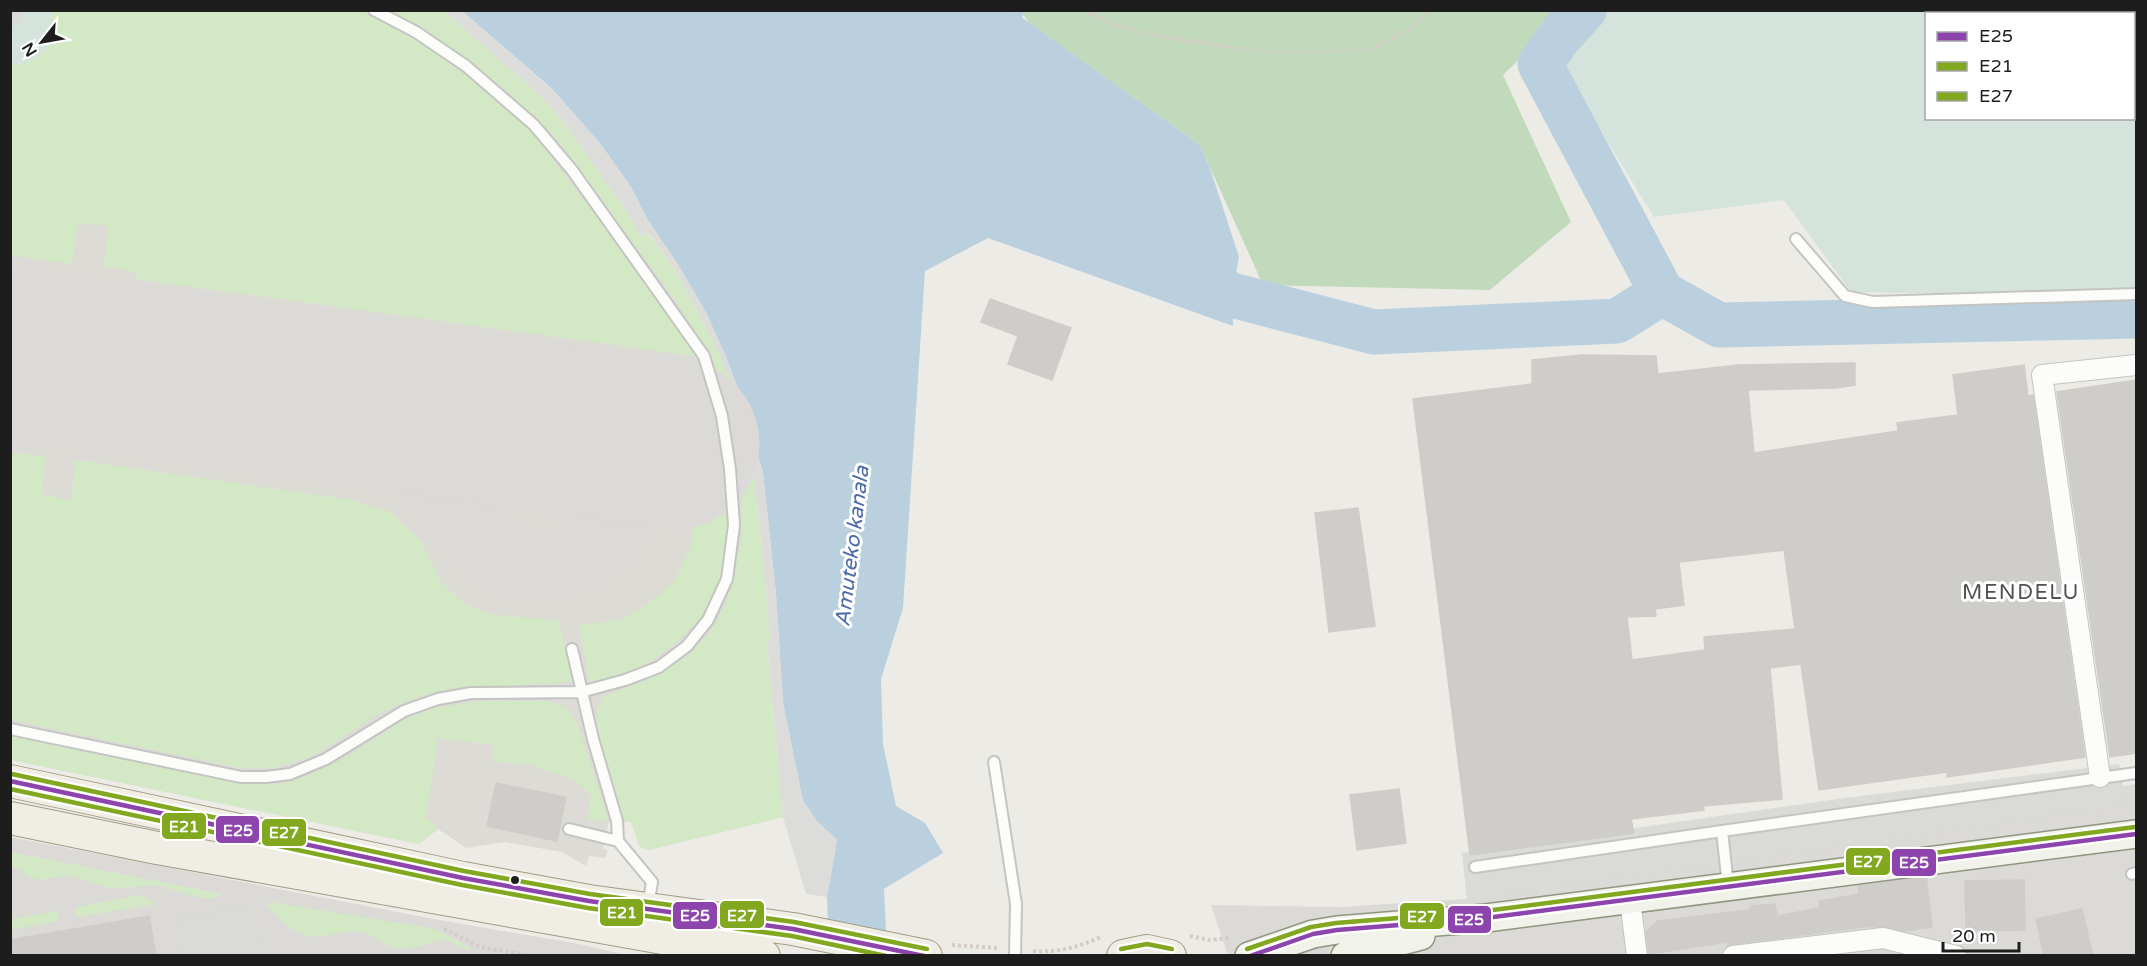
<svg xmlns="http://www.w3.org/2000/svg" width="2147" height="966" viewBox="0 0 2147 966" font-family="'Varela Round',sans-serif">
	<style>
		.residential { fill: #dbdad7 }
		.airport { fill: #dcdbd5 }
		.grass { fill: #d3e9c6 }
		.forest { fill: #c2dabc }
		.wetland { fill: #d4e3dc; fill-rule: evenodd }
		.parking { fill: #dadad7 }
		.water { fill: #bad0de }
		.pier { fill: #dcdcda }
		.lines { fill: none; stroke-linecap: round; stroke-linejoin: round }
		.stream { stroke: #bad0de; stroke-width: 8 }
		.river { stroke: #bad0de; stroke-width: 45 }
		.taxiway { stroke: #dbdad8; stroke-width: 69 }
		.runway { stroke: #dbdad8; stroke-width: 171 }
		.building { fill: #cecdc9; stroke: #cfcdc8; stroke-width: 1.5; fill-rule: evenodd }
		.lane-casing { stroke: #c4c4c2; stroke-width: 14 }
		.street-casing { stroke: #c4c4c2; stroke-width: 22 }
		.secondary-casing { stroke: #90957f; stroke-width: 30 }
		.primary-casing { stroke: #a19c84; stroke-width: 34 }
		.path { stroke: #d5cbc6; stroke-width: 4; stroke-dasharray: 3 3; stroke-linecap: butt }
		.lane { stroke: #fcfcfb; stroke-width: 10 }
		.street { stroke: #fcfcfb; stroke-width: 20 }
		.secondary { stroke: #f1f3ea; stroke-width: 27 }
		.primary { stroke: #f0ede4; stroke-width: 32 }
		.bus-1-casing { stroke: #fff; stroke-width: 9 }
		.bus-2-casing { stroke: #fff; stroke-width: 9 }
		.bus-3-casing { stroke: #fff; stroke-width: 9 }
		.bus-1 { stroke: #8e44ad; stroke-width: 4.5 }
		.bus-2 { stroke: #81a81f; stroke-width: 4.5 }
		.bus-3 { stroke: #81a81f; stroke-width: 4.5 }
		.bus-dot { fill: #1d1d1d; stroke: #fff; stroke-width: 2 }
		.labels { text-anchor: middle; stroke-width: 6; stroke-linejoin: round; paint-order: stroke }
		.water-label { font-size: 21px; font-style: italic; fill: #4d6ba9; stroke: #fff }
		.neighbourhood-label { font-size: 21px; letter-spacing: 1.5px; fill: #505050; stroke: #fff }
		.line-badge { stroke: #fff; stroke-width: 2 }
		.badge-label { font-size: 16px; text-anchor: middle; font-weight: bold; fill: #fff }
	</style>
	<rect width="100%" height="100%" fill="#ecebe6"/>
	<path class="residential" d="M2136,784V955H1228L1211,905L1341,907L1464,899Z
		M10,837L439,920L579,944L625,955H11Z"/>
	<path class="airport" d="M10,11H444L542,97L730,379L783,817L649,850L640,847L631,822L609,821L603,849L607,850L606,858L589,856L586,866L562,852L505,842L466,848L438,829L419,844L11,760Z"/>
	<path class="grass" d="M51,11H361L416,38L473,80L531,131L635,267L695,356L135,279V272L104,266L108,226L78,223L72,264L11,255L10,63L23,65L48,50Z
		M388,11H444L542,97L562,120L623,206L641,235L647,233L674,268L710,335L730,379L753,463L771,640L767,644L783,817L649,850L640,847L631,822H624L596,731L597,710L603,696L650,679L688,656L710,632L726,604L741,540L742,481L731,408L712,360L673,297L553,135L510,94L449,47Z
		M710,401C726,469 747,553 703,615C698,621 692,626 687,632C673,645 656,660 639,667C624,674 606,678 590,683L579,625L621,620L652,601L674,581L690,548Z
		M11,452L46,457L41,494L71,500L76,460L351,500L389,511L421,541L442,583L466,605L490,614L559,621L572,682L443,690L412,699L380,713L313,756L273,768H240L11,720Z
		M481,701H548L565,706L577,723L609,821L588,820L591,795L575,780L530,765L492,761L494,745L438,738L426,817L438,829L419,844L11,760V735L240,783L275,785L309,775L352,754L407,718L434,708Z
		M11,852L222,894C204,906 180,890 161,886C145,883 131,889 115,888C98,888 84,877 67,876C56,876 46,881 35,879C26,876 19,869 11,866Z
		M142,895L156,904L77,917L75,907Z
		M270,902L435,929L471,948L469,950C459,948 453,940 443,940C428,942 413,950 398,948C384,946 373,934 360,932C347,930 335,935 323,936C298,939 283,924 269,907L268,904Z
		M57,911L59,921L11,930V919Z"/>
	<path class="forest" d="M1021,11H1569L1503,75L1571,222L1490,290L1263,285L1200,145L1029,23Z"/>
	<path class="wetland" d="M20,11H51L48,50L23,65L11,63V26L22,21Z
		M1604,11H2136V297L1851,292L1784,200L1654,217L1557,59ZM1926,14H2134V118H1926Z"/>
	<path class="parking" d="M2119,764L2126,805L1467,901L1462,853L1845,798Z
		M250,906L263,955H185L178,917Z"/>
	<path class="water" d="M462,11H1013L1200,145L1210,168L1239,257L1232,295L1233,326L988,238L925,271L903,608L881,679L883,744L896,806L925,823L943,853L884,889L887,955H829L827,897L837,840L817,821L803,801L783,703L776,594L763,473L742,400L725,354L646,217L631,187L599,142L551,88Z"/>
	<path class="pier" d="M444,11H462L551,89L599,142L631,187L646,217L678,264L706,312L725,354L742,400L763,473L776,594L783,703L803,801L817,821L837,840L827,897L806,894L783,817L767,643L771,640L753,463L730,379L710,335L674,268L648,233L641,236L623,206L562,120L542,97Z"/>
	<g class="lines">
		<path class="stream" d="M1019,15L1021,10"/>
		<path class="river" d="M1584,10L1560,36L1540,64L1662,293
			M1178,266L1232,295L1374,332L1617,321L1662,293L1719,325L2136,316"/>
		<path class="taxiway" d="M292,392L317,398L358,416L391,438L487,545L517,562L549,564L581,556L598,545L607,535L622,510L628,485V459L619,437"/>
		<path class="runway" d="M10,353L674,444"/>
	</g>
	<path class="building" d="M990,299L1071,328L1052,380L1008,364L1018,336L981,322Z
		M1582,355L1656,356L1658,374L1738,365L1855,363V385L1836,388L1748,390L1754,453L1898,431L1897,423L1958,415L1953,375L2024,365L2028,396L2033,395L2085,757L1947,777V772L1819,790L1801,664L1770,668L1782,799L1703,806L1704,810L1631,819L1634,833L1470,855L1413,399L1532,384V360ZM1784,550L1795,629L1704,637L1705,650L1632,660L1627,617L1656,616L1655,609L1684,605L1679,562Z
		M2136,380V753L2110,757L2057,392Z
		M1358,508L1375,626L1329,632L1315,513Z
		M496,783L566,797L557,841L487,826Z
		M1399,789L1406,843L1357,850L1350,795Z
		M1926,877L1932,927L1904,931L1885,926L1863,927L1728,945V942L1649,954L1646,931L1658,921L1749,910L1751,906L1775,904L1777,916L1820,908L1819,901L1859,894L1858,886Z
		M2024,880L2025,930L1966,931L1965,881Z
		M2082,909L2093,956H2044L2036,919Z
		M149,916L156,956H10V940Z"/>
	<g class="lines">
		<defs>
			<path id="lane" d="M1796,239L1845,296L1873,302L2136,294
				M572,649L593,739L617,821L618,841
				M10,729L241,777H266L290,774L326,759L404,711L438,699L471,693L581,692L625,680L659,667L687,646L708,620L727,579L734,525L730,469L722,416L704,356L572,170L534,125L466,66L416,32L374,10
				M994,762L1016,904L1015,956
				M569,829L618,841L652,882L648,906
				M1475,867L1722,831
				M2132,874L2136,873
				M1728,886L1722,831L2136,773"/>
			<path id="street" d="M2100,777L2042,375L2136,365
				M1630,900L1637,956
				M1733,956L1883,938L1956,956"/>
			<path id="secondary" d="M1249,956L1313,934L1337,930L1486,918L2136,834
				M1345,956L1421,936"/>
			<path id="primary" d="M10,781L463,878L589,901L793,929L926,956
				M10,818L157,848L764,956
				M1123,956L1147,951L1170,956"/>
		</defs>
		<use href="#lane" class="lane-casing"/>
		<use href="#street" class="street-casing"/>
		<use href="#secondary" class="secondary-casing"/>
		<use href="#primary" class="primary-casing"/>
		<path class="path" d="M1083,10L1118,26L1158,36L1270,53L1369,50L1412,28L1430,10
			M444,929L480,947L531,956
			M1190,936L1210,940L1230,938
			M952,945L998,948
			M1033,951C1058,953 1078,947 1101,937"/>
		<use href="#lane" class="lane"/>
		<use href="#street" class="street"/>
		<use href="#secondary" class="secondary"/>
		<use href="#primary" class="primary"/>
		<defs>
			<path id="bus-1" d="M10,781L463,878L589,901L793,929L924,956
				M1250,956L1313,934L1337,930L1486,918L2136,834"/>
			<path id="bus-2" d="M10,789L462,885L588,908L792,936L886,956"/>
			<path id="bus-3" d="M12,774L464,871L590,894L794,922L927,949
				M1121,949L1147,944L1172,949
				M1247,949L1311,927L1336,923L1485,911L2135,827"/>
		</defs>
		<use href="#bus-1" class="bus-1-casing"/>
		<use href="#bus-2" class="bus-2-casing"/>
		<use href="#bus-3" class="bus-3-casing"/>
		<use href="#bus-1" class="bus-1"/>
		<use href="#bus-2" class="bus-2"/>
		<use href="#bus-3" class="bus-3"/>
	</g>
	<circle class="bus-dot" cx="515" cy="880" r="5"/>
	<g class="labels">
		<g class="water-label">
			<text transform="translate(852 546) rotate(-83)" y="7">Amuteko kanala</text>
		</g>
		<g class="neighbourhood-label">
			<text x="2021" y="599">MENDELU</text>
		</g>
	</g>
	<g class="line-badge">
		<rect x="161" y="812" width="46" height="28" rx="6" fill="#81a81f"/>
		<rect x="215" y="815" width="45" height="29" rx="6" fill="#8e44ad"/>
		<rect x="261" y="818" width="46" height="29" rx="6" fill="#81a81f"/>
		<rect x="1845" y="847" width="46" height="29" rx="6" fill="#81a81f"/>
		<rect x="1891" y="848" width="46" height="29" rx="6" fill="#8e44ad"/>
		<rect x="599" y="898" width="45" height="29" rx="6" fill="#81a81f"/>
		<rect x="719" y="900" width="46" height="29" rx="6" fill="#81a81f"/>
		<rect x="672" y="901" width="46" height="29" rx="6" fill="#8e44ad"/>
		<rect x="1399" y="902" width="46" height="28" rx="6" fill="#81a81f"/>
		<rect x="1447" y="905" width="45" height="29" rx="6" fill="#8e44ad"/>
	</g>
	<g class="badge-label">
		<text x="184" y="832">E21</text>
		<text x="238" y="836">E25</text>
		<text x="284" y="838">E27</text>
		<text x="1868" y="867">E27</text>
		<text x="1914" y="868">E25</text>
		<text x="622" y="918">E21</text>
		<text x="742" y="921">E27</text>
		<text x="695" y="921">E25</text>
		<text x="1422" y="922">E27</text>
		<text x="1469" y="925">E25</text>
	</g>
	<rect width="2147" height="966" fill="none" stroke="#1d1d1d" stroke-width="24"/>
	<rect x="1925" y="12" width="210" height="108" fill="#ffffff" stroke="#a5a5a5" stroke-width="1.5"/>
	<rect x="1937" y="32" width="30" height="9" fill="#8e44ad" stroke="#a5a5a5" stroke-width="1.5"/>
	<text x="1979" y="42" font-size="18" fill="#1d1d1d">E25</text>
	<rect x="1937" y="62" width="30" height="9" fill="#81a81f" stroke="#a5a5a5" stroke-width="1.5"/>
	<text x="1979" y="72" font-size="18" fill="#1d1d1d">E21</text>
	<rect x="1937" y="92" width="30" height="9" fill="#81a81f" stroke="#a5a5a5" stroke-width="1.5"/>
	<text x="1979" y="102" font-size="18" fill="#1d1d1d">E27</text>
	<g transform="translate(42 42) rotate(239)" stroke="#ffffff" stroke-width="4.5" paint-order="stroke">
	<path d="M0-4.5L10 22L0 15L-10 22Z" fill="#1d1d1d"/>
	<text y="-9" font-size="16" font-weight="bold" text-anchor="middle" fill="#1d1d1d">N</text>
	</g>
	<path d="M1943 942v9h76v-9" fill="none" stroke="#1d1d1d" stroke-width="3"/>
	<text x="1952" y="942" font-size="18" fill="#1d1d1d" stroke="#ffffff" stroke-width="4.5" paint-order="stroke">20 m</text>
</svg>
